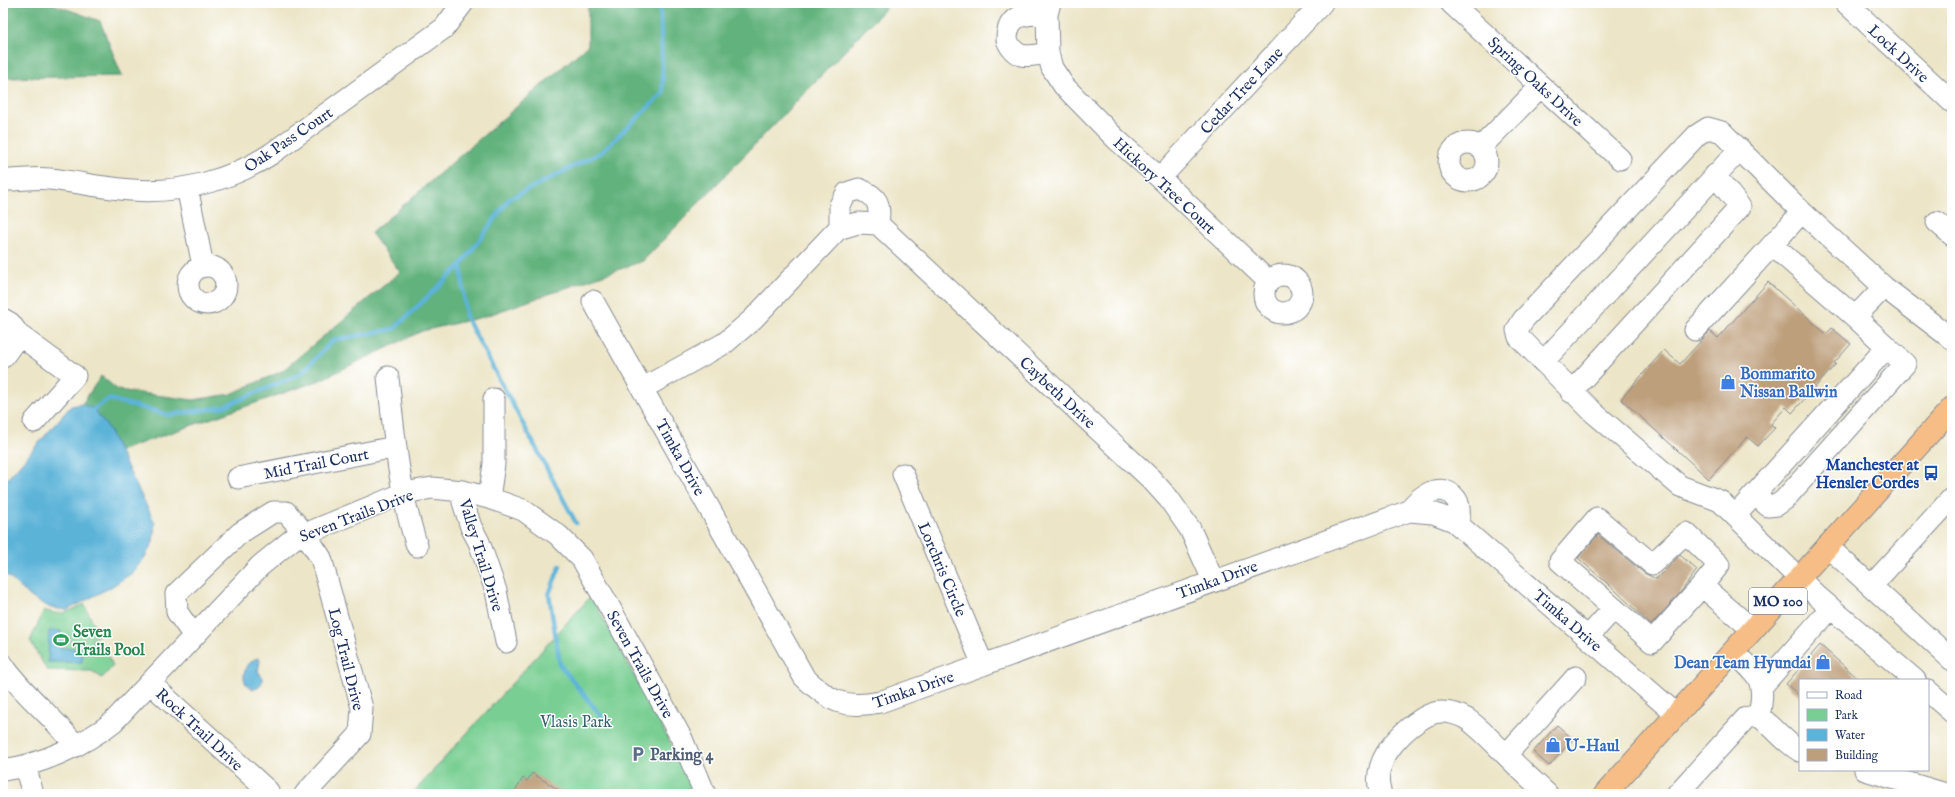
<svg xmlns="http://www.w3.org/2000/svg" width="1955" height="797" viewBox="0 0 1955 797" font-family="'IM FELL English',serif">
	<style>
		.green { fill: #79cf93; stroke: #4a7f78 }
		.forest { fill: #62b27d; stroke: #3e706e }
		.water { fill: #5bb3d8; stroke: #3b719b }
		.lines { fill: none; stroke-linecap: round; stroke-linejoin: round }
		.stream { stroke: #5bb3d8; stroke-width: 4.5 }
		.building { fill: #bd9f7c }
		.minor-casing { stroke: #848a92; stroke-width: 23 }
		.highway-casing { stroke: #848a92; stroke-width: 24 }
		.minor { stroke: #fff; stroke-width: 21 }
		.highway { stroke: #f6be86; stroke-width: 22 }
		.labels { text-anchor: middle; stroke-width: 3; stroke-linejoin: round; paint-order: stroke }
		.shield { fill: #fff; stroke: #5f6d8e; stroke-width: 1 }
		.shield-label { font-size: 15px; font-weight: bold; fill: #1b2f5e }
		.street-label { font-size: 16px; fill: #1b2f5e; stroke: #fff }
		.shop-label { font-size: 16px; font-weight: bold; fill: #366cbe; stroke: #fff; text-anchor: start }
		.transit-label { font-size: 16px; font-weight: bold; fill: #164399; stroke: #fff; text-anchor: end }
		.leisure-label { font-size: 16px; font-weight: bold; fill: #27864d; stroke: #fff; text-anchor: start }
		.park-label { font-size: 16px; fill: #375f6e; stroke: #fff }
		.service-label { font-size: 16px; font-weight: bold; fill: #4e5e75; stroke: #fff; text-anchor: start }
	</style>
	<rect width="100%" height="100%" fill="#fff"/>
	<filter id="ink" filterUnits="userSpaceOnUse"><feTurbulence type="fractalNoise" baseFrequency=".025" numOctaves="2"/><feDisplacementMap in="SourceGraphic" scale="8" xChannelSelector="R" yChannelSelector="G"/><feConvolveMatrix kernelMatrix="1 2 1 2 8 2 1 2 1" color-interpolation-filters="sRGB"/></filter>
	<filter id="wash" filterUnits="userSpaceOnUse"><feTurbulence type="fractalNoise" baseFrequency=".012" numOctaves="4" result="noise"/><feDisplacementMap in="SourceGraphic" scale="16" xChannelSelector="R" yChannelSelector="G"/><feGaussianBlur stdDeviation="0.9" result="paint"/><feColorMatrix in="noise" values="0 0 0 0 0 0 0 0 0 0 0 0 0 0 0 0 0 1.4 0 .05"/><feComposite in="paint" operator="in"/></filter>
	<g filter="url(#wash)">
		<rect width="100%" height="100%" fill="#ece5c7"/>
		<path class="green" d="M591,596L698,794H412Z
			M84,604L99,635L92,639L96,648L103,645L113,666L102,678L92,671L47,670L30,641L44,610C62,617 67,612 84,604Z"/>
		<path class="forest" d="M3,3H50L100,21L122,76L3,78Z
			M588,3H885L887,7L643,261L483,317L422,331L318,381L119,451L107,426L82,404L101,376L118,390L193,400L231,394L282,371L400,272L371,233L588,45Z"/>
		<path class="water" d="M82,404L94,409L107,426L155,523L153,542L145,557L132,573L111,587L67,610L51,608L32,598L3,572V484L71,406Z
			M49,631H61L60,648L82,649V662H48Z
			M258,658L260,661L258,671C263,677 264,682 258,688L254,689C237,685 244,661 258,658Z"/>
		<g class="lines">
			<path class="stream" d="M94,409L109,399L169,415L223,407L302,373L333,340L394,329L461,265
				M576,523L466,317L461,265L509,199L602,152L663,93L660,3
				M560,566L549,594L560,665L601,716"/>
		</g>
		<g id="blocks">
			<path class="building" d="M1768,282L1826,334L1832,328L1851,344L1834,363L1836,364L1792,413L1786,407L1771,424L1775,428L1758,446L1747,437L1709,479L1621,399L1664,350L1680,364L1710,331L1718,338Z
				M1598,535L1644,573L1656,579L1680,555L1697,570L1680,593L1651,625L1616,591L1578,558Z
				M1820,645L1860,680H1800V696L1786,684Z
				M1557,725L1573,739L1549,766L1533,752Z
				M532,773L565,794H513L523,778L527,781Z"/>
		</g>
	</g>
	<g filter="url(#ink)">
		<use href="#blocks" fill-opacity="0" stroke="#848a92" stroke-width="1"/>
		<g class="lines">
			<defs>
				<path id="minor" d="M1050,3L1047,14L1048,53L1052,68L1064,86L1117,140L1160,178L1269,282
					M1451,3L1620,159
					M1846,3L1952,102
					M1047,14C1026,14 1007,13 1007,40C1016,61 1029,56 1048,53
					M1449 162a19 19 0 1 1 38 0a19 19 0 1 1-38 0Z
					M1480,148L1541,86
					M1160,178L1322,3
					M8,180C21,180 37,177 50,179C78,182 104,188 132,190C180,194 231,180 271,154L444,28L463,3
					M187,187L203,266
					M1937,222L1952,235
					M840,228V205L847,193L859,189C878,196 881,204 878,224
					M1772,245L1855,317
					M188 285a19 19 0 1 1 38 0a19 19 0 1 1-38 0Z
					M1264 294a19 19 0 1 1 38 0a19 19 0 1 1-38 0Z
					M593,301L804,677C830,702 844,709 880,702L1409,511L1433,513L1454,521L1677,715
					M3,319L10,323L19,335L75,376L34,422
					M1695,330L1802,212
					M3,357L19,335
					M1543,362L1740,149
					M388,377C394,434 399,492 417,546
					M643,388L725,343L753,319L838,229L858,223L878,224L1151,479L1169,499L1190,529L1213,580
					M1571,392L1740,207L1715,175
					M903,474L983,665
					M238,478L395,447
					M462,491L463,502L471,527L479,542L496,591L506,642
					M1755,494L1768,506L1777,505L1784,500L1905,364L1887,347
					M489,498L494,464V399
					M1952,498L1871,586L1952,660
					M1409,511C1418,497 1441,480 1455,498C1461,504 1459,518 1459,525
					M1735,516L1887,347L1855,317L1884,287
					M1827,546L1871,586
					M1702,586L1719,565L1686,533L1652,564L1597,518L1560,561L1652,642L1702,586L1753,630
					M194,636L177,612L176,594L240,533L273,512H286L305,534L321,558L362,708L360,734L305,794
					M1588,637L1614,608
					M1733,652C1760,677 1766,679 1759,717
					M3,665C23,695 53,716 75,745
					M1915,680L1817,596L1720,501L1680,486L1594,413L1519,337L1517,330L1523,320L1697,135L1708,128L1722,132L1802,212L1884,287L1952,339
					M150,683L268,791
					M1762,686L1831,608
					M1928,691L1952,712
					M1506,755L1576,677
					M25,766L33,794
					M3,770C40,765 84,745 113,722L260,566L293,539L404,493L432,488L462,491L489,498L523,510L558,535L582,559L610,608L682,739L705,794
					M1865,770L1946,794
					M1381,794C1374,776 1382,757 1394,743C1403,732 1425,712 1441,712C1449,712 1460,715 1467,719C1481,729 1493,742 1505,754C1519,768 1533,781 1547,794
					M1677,794L1746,718C1750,717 1754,715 1758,717C1768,720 1786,744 1800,751"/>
				<path id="highway" d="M1605,794L1952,408"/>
			</defs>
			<use href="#minor" class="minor-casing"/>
			<use href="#highway" class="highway-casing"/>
			<use href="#minor" class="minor"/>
			<use href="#highway" class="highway"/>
		</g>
	</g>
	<defs>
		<symbol id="shop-bare" viewBox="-9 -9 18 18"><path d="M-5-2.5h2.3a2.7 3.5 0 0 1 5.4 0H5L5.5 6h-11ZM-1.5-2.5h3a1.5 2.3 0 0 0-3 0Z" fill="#3f7fe0" stroke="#fff" stroke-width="2.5" paint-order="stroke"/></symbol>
		<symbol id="bus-bare" viewBox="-9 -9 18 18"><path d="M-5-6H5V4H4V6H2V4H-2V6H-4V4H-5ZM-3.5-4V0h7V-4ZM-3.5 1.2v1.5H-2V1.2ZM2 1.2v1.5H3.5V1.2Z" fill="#1a4fb4" stroke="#fff" stroke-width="2.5" paint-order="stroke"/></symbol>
		<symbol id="stadium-bare" viewBox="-9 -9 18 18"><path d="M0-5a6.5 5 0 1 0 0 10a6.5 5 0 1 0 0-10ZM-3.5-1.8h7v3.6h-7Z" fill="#2e9e5b" stroke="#fff" stroke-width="2.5" paint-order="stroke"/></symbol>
		<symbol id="parking-bare" viewBox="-9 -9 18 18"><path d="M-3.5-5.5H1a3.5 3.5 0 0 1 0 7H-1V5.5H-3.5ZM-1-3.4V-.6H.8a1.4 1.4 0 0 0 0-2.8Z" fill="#5c6f8a" stroke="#fff" stroke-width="2.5" paint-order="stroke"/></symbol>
	</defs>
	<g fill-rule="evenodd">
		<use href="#shop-bare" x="1717" y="371" width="22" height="22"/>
		<use href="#bus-bare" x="1920" y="462" width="22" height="22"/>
		<use href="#stadium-bare" x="50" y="629" width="22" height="22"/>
		<use href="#shop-bare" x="1812" y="651" width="22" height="22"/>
		<use href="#shop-bare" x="1542" y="734" width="22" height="22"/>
		<use href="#parking-bare" x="627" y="743" width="22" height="22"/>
	</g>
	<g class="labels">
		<rect class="shield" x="1749" y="588" width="58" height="26" rx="3"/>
		<g class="shield-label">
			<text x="1778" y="606">MO 100</text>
		</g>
		<g class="street-label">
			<text transform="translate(1899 53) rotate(43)" y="6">Lock Drive</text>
			<text transform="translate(1536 81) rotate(43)" y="6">Spring Oaks Drive</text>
			<text transform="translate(1241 90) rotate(-47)" y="6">Cedar Tree Lane</text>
			<text transform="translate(288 139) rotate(-34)" y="6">Oak Pass Court</text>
			<text transform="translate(1165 185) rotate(43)" y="6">Hickory Tree Court</text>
			<text transform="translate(1058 392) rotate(43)" y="6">Caybeth Drive</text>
			<text transform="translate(681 457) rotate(61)" y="6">Timka Drive</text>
			<text transform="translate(316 463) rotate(-11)" y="6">Mid Trail Court</text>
			<text transform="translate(356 515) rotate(-21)" y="6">Seven Trails Drive</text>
			<text transform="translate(482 555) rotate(73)" y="6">Valley Trail Drive</text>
			<text transform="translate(943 569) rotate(67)" y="6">Lorchris Circle</text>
			<text transform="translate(1217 579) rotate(-20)" y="6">Timka Drive</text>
			<text transform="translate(1568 620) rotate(41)" y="6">Timka Drive</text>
			<text transform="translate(347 659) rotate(76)" y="6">Log Trail Drive</text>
			<text transform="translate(641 664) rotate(61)" y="6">Seven Trails Drive</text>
			<text transform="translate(913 689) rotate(-19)" y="6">Timka Drive</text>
			<text transform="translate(200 729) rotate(43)" y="6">Rock Trail Drive</text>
		</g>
		<g class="shop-label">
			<text x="1740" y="379">Bommarito<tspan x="1740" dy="18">Nissan Ballwin</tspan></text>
			<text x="1811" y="668" text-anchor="end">Dean Team Hyundai</text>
			<text x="1565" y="751">U-Haul</text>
		</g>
		<g class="transit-label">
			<text x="1919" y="470">Manchester at<tspan x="1919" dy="18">Hensler Cordes</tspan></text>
		</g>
		<g class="leisure-label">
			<text x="73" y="637">Seven<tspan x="73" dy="18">Trails Pool</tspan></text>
		</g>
		<g class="park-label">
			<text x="576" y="727">Vlasis Park</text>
		</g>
		<g class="service-label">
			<text x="650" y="760">Parking 4</text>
		</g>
	</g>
	<rect width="1955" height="797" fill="none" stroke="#fff" stroke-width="16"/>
	<rect x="1799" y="679" width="130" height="92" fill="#ffffff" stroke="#a4acbf"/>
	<rect x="1807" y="692" width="20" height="6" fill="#ffffff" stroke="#a4acbf"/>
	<text x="1835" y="699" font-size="12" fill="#1b2f5e">Road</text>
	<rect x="1807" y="709" width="20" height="12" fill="#79cf93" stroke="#a4acbf"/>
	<text x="1835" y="719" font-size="12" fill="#1b2f5e">Park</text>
	<rect x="1807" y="729" width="20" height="12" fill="#5bb3d8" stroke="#a4acbf"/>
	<text x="1835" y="739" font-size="12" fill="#1b2f5e">Water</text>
	<rect x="1807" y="749" width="20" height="12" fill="#bd9f7c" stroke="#a4acbf"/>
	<text x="1835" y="759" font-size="12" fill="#1b2f5e">Building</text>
</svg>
